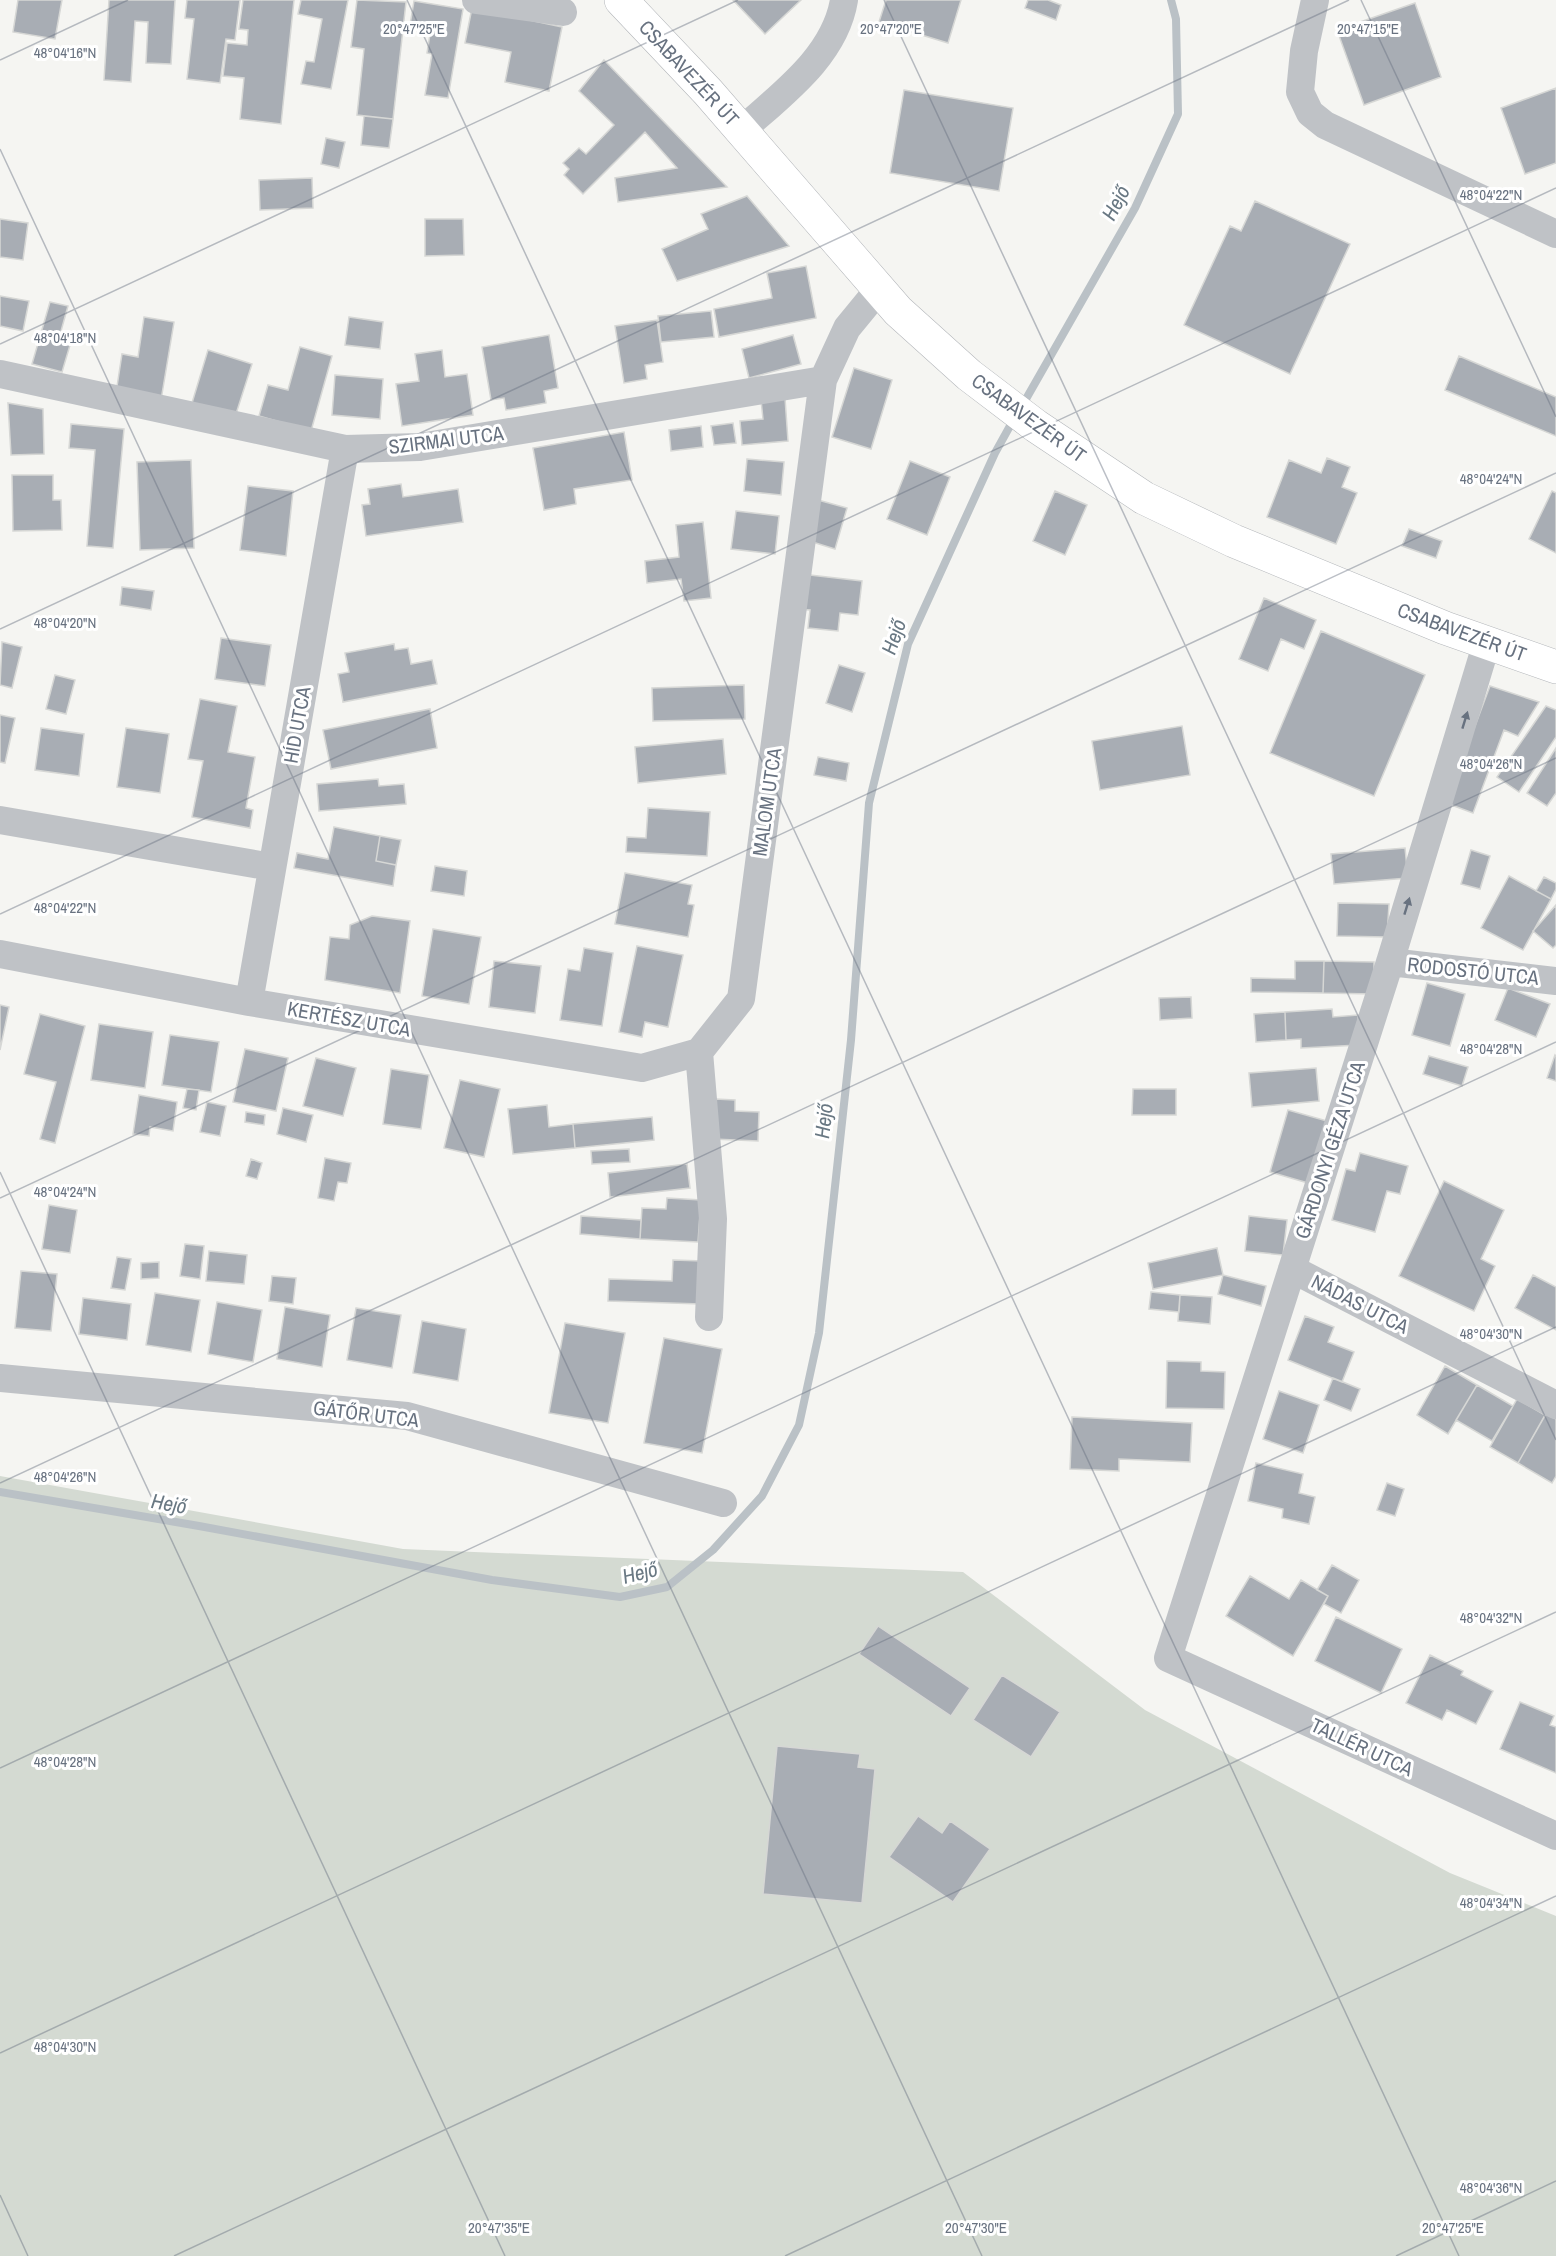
<svg xmlns="http://www.w3.org/2000/svg" width="1556" height="2256" viewBox="0 0 1556 2256" font-family="'Archivo Narrow',sans-serif">
	<style>
		.green { fill: #d4dad2 }
		.lines { fill: none; stroke-linecap: round; stroke-linejoin: round }
		.stream { stroke: #bac1c6; stroke-width: 8 }
		.building { fill: #a8adb4; stroke: #d6d7d5; stroke-width: 1.5 }
		.primary-casing { stroke: #b3b6ba; stroke-width: 34 }
		.minor { stroke: #bfc2c6; stroke-width: 28 }
		.primary { stroke: #fff; stroke-width: 33 }
		.oneway { fill: #687280 }
		.ticks { fill: none; stroke: #687280; stroke-width: 1.5; stroke-opacity: 0.45 }
		.labels { text-anchor: middle; stroke-width: 6; stroke-linejoin: round; paint-order: stroke }
		.street-label { font-size: 20px; fill: #687280; stroke: #fff }
		.water-label { font-size: 21px; font-style: italic; fill: #697883; stroke: #fff }
		.ticks-label { font-size: 15px; text-anchor: middle; fill: #687280; stroke: #fff; stroke-width: 6; stroke-linejoin: round; paint-order: stroke }
	</style>
	<rect width="100%" height="100%" fill="#f5f5f2"/>
	<path class="green" d="M0,1476L403,1549L963,1572L1145,1710L1450,1873L1556,1916V2256H0Z"/>
	<g class="lines">
		<path class="stream" d="M1022,406L1135,208L1178,114L1176,19L1171,0
			M0,1492L199,1526L492,1580L620,1597L667,1587L713,1550L762,1496L799,1425L819,1333L851,1040L869,803L908,644L995,453L1015,417"/>
	</g>
	<path class="building" d="M18,0H62L55,39L13,32Z
		M109,0H175L171,64L146,63L148,22L135,21L131,82L104,80Z
		M187,0H240L235,40L226,39L220,83L187,79L194,19L185,18Z
		M243,0H294L281,124L240,119L244,78L223,76L227,43L247,45L248,30L239,29Z
		M301,0H348L331,89L301,84L306,61L314,62L322,19L298,14Z
		M357,0L406,2L393,119L357,115L364,49L351,47Z
		M733,0H801L765,34Z
		M886,0H961L948,43L879,22Z
		M1028,0H1048L1061,5L1056,20L1025,8Z
		M414,1L463,9L448,98L425,95L432,54L427,53L431,28L410,25Z
		M1415,3L1441,77L1364,105L1337,30Z
		M472,8L562,27L549,91L505,82L511,52L465,43Z
		M604,60L727,187L618,202L615,178L677,168L645,132L583,194L564,175L569,169L563,163L579,148L586,154L614,125L579,91Z
		M1556,88V163L1525,174L1501,108Z
		M904,90L1013,108L999,191L890,173Z
		M364,116L393,119L389,148L361,145Z
		M326,138L345,142L339,168L321,164Z
		M312,178L313,208L260,210L259,180Z
		M747,196L789,246L677,281L662,249L708,229L701,214Z
		M1255,201L1350,244L1290,374L1184,325L1230,226L1241,231Z
		M0,219L28,223L23,260L0,257Z
		M425,219H463L464,255L425,256Z
		M806,266L816,318L719,337L714,309L772,298L767,273Z
		M0,296L29,301L23,331L0,326Z
		M50,302L68,306L61,331L73,335L62,372L32,364Z
		M711,311L714,337L661,342L658,316Z
		M144,317L174,322L161,400L116,393L122,354L138,357Z
		M349,317L383,322L380,349L345,345Z
		M657,320L663,362L645,365L647,379L624,383L615,326Z
		M549,335L558,388L544,391L546,403L506,410L504,398L491,400L482,347Z
		M793,335L801,364L749,378L742,349Z
		M300,347L332,356L311,431L259,416L268,385L288,390Z
		M208,350L252,364L235,417L192,403Z
		M442,350L445,377L467,374L473,415L402,426L396,384L419,381L415,354Z
		M1459,356L1556,397V436L1445,390Z
		M854,368L892,380L871,449L832,437Z
		M335,375L383,379L380,419L332,415Z
		M785,398L788,441L742,445L740,421L763,419L761,400Z
		M8,403L43,409L44,454L11,455Z
		M733,423L736,443L714,445L711,426Z
		M71,424L124,429L113,548L87,546L95,450L69,448Z
		M701,426L703,447L671,451L669,430Z
		M624,432L632,480L574,489L576,504L544,510L533,448Z
		M1327,458L1350,467L1342,487L1357,493L1336,544L1267,517L1289,460L1321,473Z
		M747,459L784,462L781,495L744,491Z
		M191,460L194,548L140,550L137,462Z
		M910,461L950,477L927,535L887,519Z
		M12,475H53V500H61L62,530L13,531Z
		M401,484L403,497L458,489L463,522L366,536L362,505L370,504L368,489Z
		M248,486L293,491L286,556L240,550Z
		M1055,491L1087,505L1065,555L1033,541Z
		M1552,491L1556,493V553L1529,539Z
		M818,500L847,508L835,549L806,540Z
		M736,511L779,516L775,554L731,549Z
		M703,522L711,598L684,601L681,579L647,583L645,561L679,557L676,525Z
		M1409,529L1442,541L1436,558L1402,546Z
		M801,574L862,581L858,615L840,613L838,631L808,628L810,610L797,609Z
		M122,587L154,591L151,610L120,605Z
		M1264,598L1316,620L1304,649L1281,639L1268,671L1239,659Z
		M1321,631L1425,675L1374,796L1270,753Z
		M221,638L271,645L265,686L215,679Z
		M2,642L22,647L12,688L0,685Z
		M394,644L395,650L408,648L411,664L432,660L437,684L343,702L338,674L349,672L345,653Z
		M839,665L865,673L852,712L826,703Z
		M55,675L75,680L66,714L46,709Z
		M744,685L745,719L653,721L652,688Z
		M1490,686L1539,702L1518,736L1504,730L1473,813L1446,803Z
		M200,699L237,706L228,752L255,757L246,808L253,810L250,828L192,817L203,761L188,759Z
		M1546,706L1556,710V737L1519,792L1497,777Z
		M430,709L437,748L331,769L323,730Z
		M0,715L15,718L5,763L0,762Z
		M1182,726L1190,775L1100,790L1092,741Z
		M41,728L84,734L79,776L35,770Z
		M126,728L169,734L160,793L117,787Z
		M723,739L726,774L638,783L635,747Z
		M1556,748V793L1547,806L1527,793Z
		M818,757L849,763L846,781L814,775Z
		M378,779L379,786L404,784L406,804L319,811L317,784Z
		M648,808L710,812L707,856L626,852L627,837L646,838Z
		M334,827L380,836L376,861L396,865L393,886L294,868L297,853L328,859Z
		M380,836L401,840L396,865L376,861Z
		M1405,848L1408,878L1334,884L1331,854Z
		M1471,850L1490,856L1480,889L1461,884Z
		M435,866L467,871L464,896L431,891Z
		M625,873L692,885L688,904L694,905L688,937L615,924Z
		M1509,876L1551,899L1523,950L1481,928Z
		M1544,877L1556,883V889L1551,899L1536,891Z
		M1338,903L1389,904L1387,937L1337,936Z
		M1556,905V945L1553,948L1533,931Z
		M372,916L410,921L400,993L325,980L330,937L349,939L350,925Z
		M433,929L481,937L469,1004L422,996Z
		M637,946L683,955L668,1027L645,1022L642,1037L619,1032Z
		M584,948L613,953L602,1026L560,1020L568,969L580,971Z
		M494,961L541,966L535,1013L489,1007Z
		M1295,961H1324L1323,993L1251,992V978L1295,979Z
		M1324,961L1374,962V994L1323,993Z
		M1427,983L1465,994L1450,1046L1412,1035Z
		M1508,988L1550,1004L1536,1037L1495,1020Z
		M1191,997L1192,1018L1160,1020L1159,998Z
		M0,1005L9,1007L0,1050Z
		M1332,1009L1333,1017L1358,1015L1359,1045L1301,1048V1039L1286,1040L1285,1012Z
		M1285,1012L1286,1040L1256,1042L1254,1014Z
		M40,1014L85,1026L55,1143L40,1139L56,1082L24,1074Z
		M99,1024L153,1032L145,1088L91,1080Z
		M170,1035L219,1042L211,1092L162,1085Z
		M245,1049L288,1058L276,1111L233,1102Z
		M1555,1055L1556,1056V1081L1547,1078Z
		M1429,1056L1468,1067L1462,1086L1423,1074Z
		M316,1058L356,1068L343,1116L303,1106Z
		M1316,1068L1319,1101L1252,1107L1249,1073Z
		M391,1069L429,1075L421,1129L383,1124Z
		M460,1080L500,1089L484,1157L444,1148Z
		M187,1089L199,1090L196,1110L183,1108Z
		M1133,1089H1176V1115H1132Z
		M139,1095L177,1102L173,1131L150,1127L149,1136L133,1134Z
		M715,1099L735,1100V1111L759,1112L758,1141L713,1139Z
		M207,1102L226,1106L220,1136L200,1132Z
		M547,1105L549,1127L573,1124L575,1148L513,1154L508,1109Z
		M283,1108L313,1115L306,1142L277,1134Z
		M1288,1110L1327,1121L1308,1183L1270,1172Z
		M246,1112L265,1115L264,1125L245,1122Z
		M652,1117L654,1140L575,1148L573,1124Z
		M629,1149L630,1162L592,1164L591,1151Z
		M1360,1153L1408,1166L1400,1194L1387,1191L1375,1232L1332,1220L1346,1169L1355,1171Z
		M325,1158L351,1163L347,1183L338,1182L334,1201L318,1198Z
		M251,1159L262,1163L257,1179L246,1176Z
		M687,1164L690,1188L610,1197L608,1173Z
		M1444,1181L1504,1210L1481,1259L1495,1266L1474,1311L1399,1276Z
		M667,1198L701,1200L698,1242L640,1239L642,1208L666,1209Z
		M49,1205L77,1210L70,1253L42,1249Z
		M581,1216L641,1220L640,1239L580,1234Z
		M1249,1216L1287,1220L1283,1255L1245,1251Z
		M185,1244L204,1246L200,1279L180,1276Z
		M1217,1248L1223,1275L1153,1289L1148,1263Z
		M209,1251L247,1255L244,1284L206,1281Z
		M117,1257L131,1259L125,1290L111,1288Z
		M673,1260L703,1261L701,1304L608,1301L609,1279L672,1281Z
		M159,1262V1278L141,1279V1263Z
		M21,1271L57,1274L51,1331L15,1328Z
		M1223,1275L1266,1286L1261,1306L1218,1294Z
		M1533,1275L1556,1287V1330L1515,1308Z
		M272,1276L296,1278L293,1304L269,1301Z
		M1151,1292L1180,1295L1179,1312L1149,1309Z
		M155,1293L200,1300L191,1352L146,1345Z
		M1180,1295L1212,1297L1210,1324L1178,1321Z
		M83,1298L131,1304L127,1340L79,1334Z
		M217,1302L262,1310L253,1362L208,1354Z
		M285,1307L330,1315L322,1367L277,1359Z
		M356,1308L401,1315L392,1368L347,1360Z
		M1305,1316L1334,1327L1328,1342L1354,1352L1342,1382L1288,1360Z
		M422,1321L466,1329L458,1381L413,1373Z
		M565,1323L625,1333L608,1423L549,1413Z
		M664,1338L722,1349L702,1453L644,1443Z
		M1167,1361L1201,1362V1371L1225,1372L1224,1409L1166,1408Z
		M1445,1366L1477,1385L1448,1434L1417,1415Z
		M1333,1378L1360,1389L1351,1411L1324,1400Z
		M1477,1385L1513,1406L1492,1441L1456,1420Z
		M1279,1391L1319,1405L1303,1453L1263,1439Z
		M1517,1399L1545,1415L1518,1463L1490,1447Z
		M1546,1414L1556,1419V1476L1552,1483L1518,1463Z
		M1072,1417L1192,1423L1190,1462L1119,1459V1471L1070,1469Z
		M1256,1463L1303,1474L1299,1493L1315,1497L1309,1524L1282,1518L1283,1509L1248,1501Z
		M1387,1483L1404,1489L1395,1516L1377,1510Z
		M1332,1565L1359,1580L1341,1613L1324,1604L1328,1596L1317,1590Z
		M1250,1576L1289,1599L1301,1580L1328,1596L1293,1656L1226,1616Z
		M1336,1617L1402,1649L1381,1693L1315,1661Z
		M878,1626L970,1688L951,1716L859,1654Z
		M1430,1655L1463,1671L1461,1675L1493,1691L1476,1724L1447,1710L1442,1720L1406,1703Z
		M1002,1675L1060,1712L1031,1757L973,1720Z
		M1520,1702L1554,1716L1550,1725L1556,1727V1773L1500,1749Z
		M777,1746L860,1754L858,1767L875,1769L862,1903L763,1894Z
		M918,1816L942,1833L950,1821L990,1849L953,1902L889,1857Z"/>
	<g class="lines">
		<defs>
			<path id="primary" d="M621,0L708,92L898,311L969,375L1036,426L1144,498L1234,541L1445,628L1556,667"/>
		</defs>
		<use href="#primary" class="primary-casing"/>
		<path class="minor" d="M476,0L563,12
			M1315,0L1304,51L1300,92L1310,113L1325,125L1556,234
			M742,130C782,94 835,56 844,0
			M0,374L345,449L420,447L823,380
			M1487,642L1390,962L1168,1658L1556,1836
			M0,820L272,867
			M0,954L249,1002L642,1068L699,1052
			M1390,962L1556,981
			M249,1002L345,449
			M1292,1269L1556,1405
			M709,1317L713,1219L699,1052L741,999L823,380L847,328L879,289
			M0,1378L407,1416L723,1503"/>
		<use href="#primary" class="primary"/>
	</g>
	<defs><path id="oneway-solid" d="M-6-.8H1V-3.2L6.5 0L1 3.2V.8H-6Z" transform="scale(1.5)"/></defs>
	<g class="oneway">
		<use href="#oneway-solid" transform="translate(1465 720) rotate(-73)"/>
		<use href="#oneway-solid" transform="translate(1407 906) rotate(-73)"/>
	</g>
	<path class="ticks" d="M407,0L1459,2256M884,0L1556,1440M1361,0L1556,417M0,60L128,0M0,149L982,2256M0,344L738,0M0,629L1349,0M0,914L1556,188M0,1172L505,2256M0,1198L1556,473M0,1483L1556,758M0,1768L1556,1042M0,2053L1556,1327M0,2195L28,2256M174,2256L1556,1612M785,2256L1556,1896M1396,2256L1556,2181"/>
	<g class="labels">
		<g class="street-label">
			<text transform="translate(689 73) rotate(47)" y="7">CSABAVEZÉR ÚT</text>
			<text transform="translate(1029 418) rotate(36)" y="7">CSABAVEZÉR ÚT</text>
			<text transform="translate(446 440) rotate(-7)" y="7">SZIRMAI UTCA</text>
			<text transform="translate(1462 632) rotate(20)" y="7">CSABAVEZÉR ÚT</text>
			<text transform="translate(297 725) rotate(-80)" y="7">HÍD UTCA</text>
			<text transform="translate(767 802) rotate(-82)" y="7">MALOM UTCA</text>
			<text transform="translate(1473 971) rotate(6)" y="7">RODOSTÓ UTCA</text>
			<text transform="translate(349 1019) rotate(10)" y="7">KERTÉSZ UTCA</text>
			<text transform="translate(1330 1150) rotate(-72)" y="7">GÁRDONYI GÉZA UTCA</text>
			<text transform="translate(1360 1304) rotate(27)" y="7">NÁDAS UTCA</text>
			<text transform="translate(366 1414) rotate(7)" y="7">GÁTŐR UTCA</text>
			<text transform="translate(1362 1747) rotate(25)" y="7">TALLÉR UTCA</text>
		</g>
		<g class="water-label">
			<text transform="translate(1116 203) rotate(-62)" y="7">Hejő</text>
			<text transform="translate(894 637) rotate(-71)" y="7">Hejő</text>
			<text transform="translate(824 1121) rotate(-84)" y="7">Hejő</text>
			<text transform="translate(169 1504) rotate(10)" y="7">Hejő</text>
			<text transform="translate(640 1573) rotate(-14)" y="7">Hejő</text>
		</g>
	</g>
	<g class="ticks-label">
		<text x="414" y="34">20°47'25"E</text>
		<text x="891" y="34">20°47'20"E</text>
		<text x="1368" y="34">20°47'15"E</text>
		<text x="65" y="58">48°04'16"N</text>
		<text x="1491" y="200">48°04'22"N</text>
		<text x="65" y="343">48°04'18"N</text>
		<text x="1491" y="484">48°04'24"N</text>
		<text x="65" y="628">48°04'20"N</text>
		<text x="1491" y="769">48°04'26"N</text>
		<text x="65" y="913">48°04'22"N</text>
		<text x="1491" y="1054">48°04'28"N</text>
		<text x="65" y="1197">48°04'24"N</text>
		<text x="1491" y="1339">48°04'30"N</text>
		<text x="65" y="1482">48°04'26"N</text>
		<text x="1491" y="1623">48°04'32"N</text>
		<text x="65" y="1767">48°04'28"N</text>
		<text x="1491" y="1908">48°04'34"N</text>
		<text x="65" y="2052">48°04'30"N</text>
		<text x="1491" y="2193">48°04'36"N</text>
		<text x="499" y="2233">20°47'35"E</text>
		<text x="976" y="2233">20°47'30"E</text>
		<text x="1453" y="2233">20°47'25"E</text>
	</g>
</svg>
